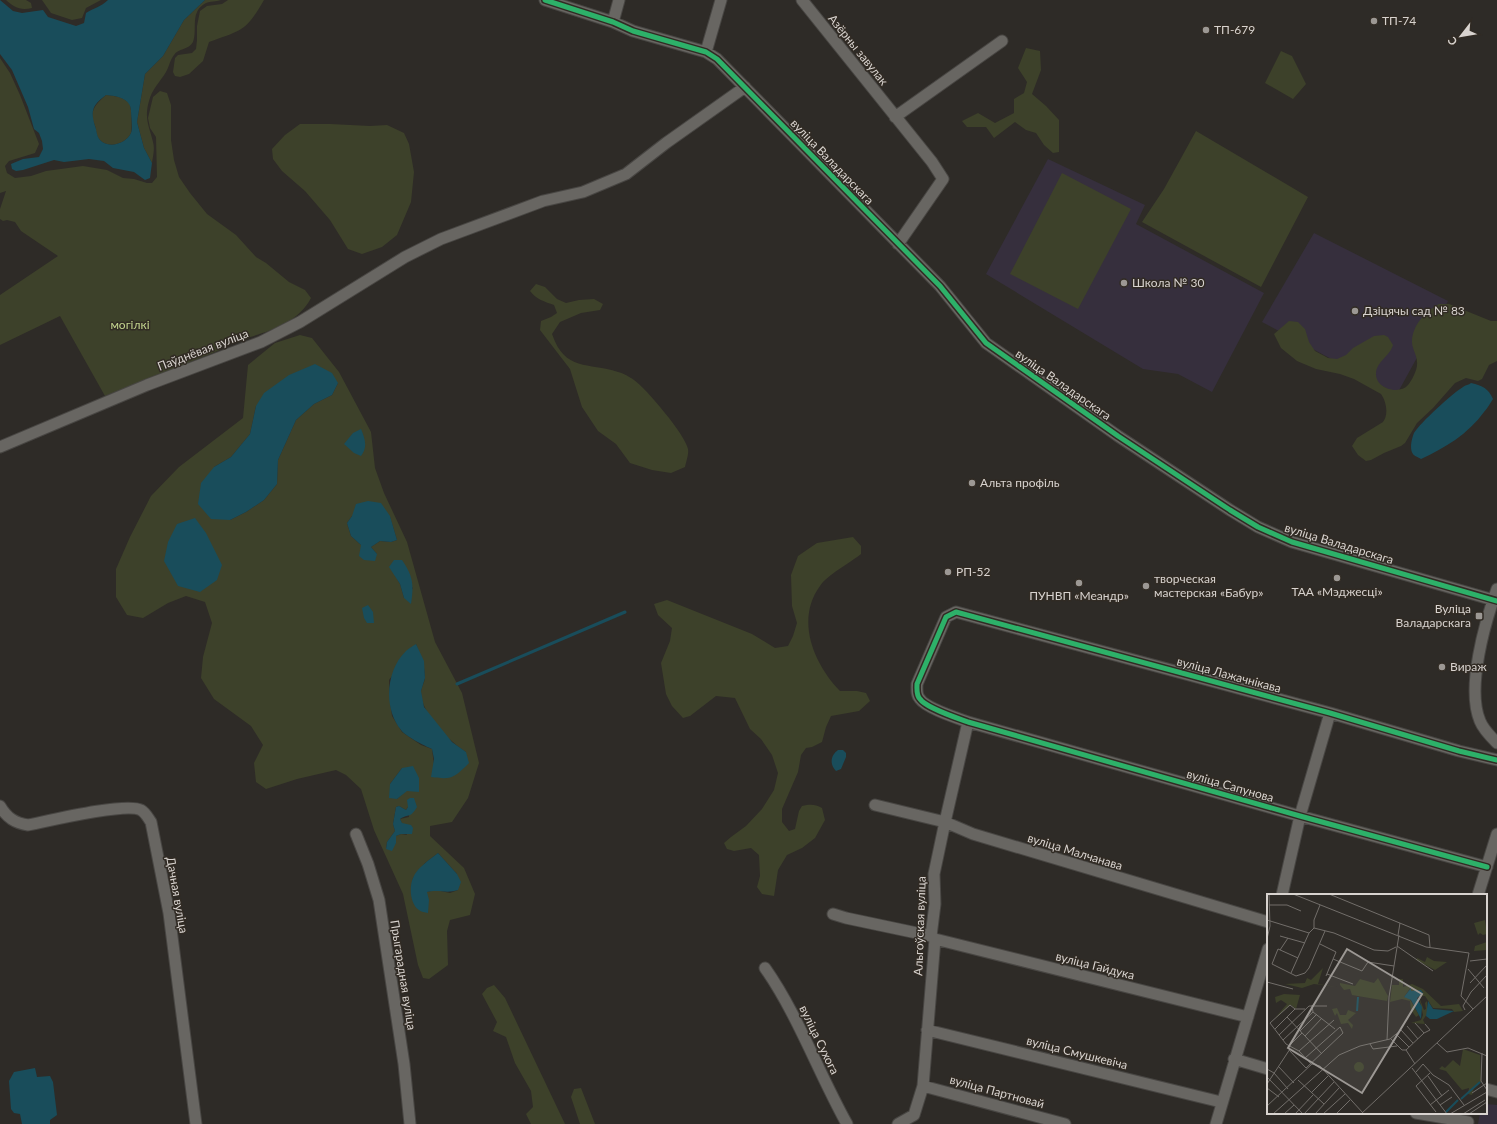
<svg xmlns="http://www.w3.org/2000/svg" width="1497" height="1124" viewBox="0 0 1497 1124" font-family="Lato,sans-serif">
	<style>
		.education { fill: #362f3d }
		.green { fill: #3d412a; fill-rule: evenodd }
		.water { fill: #194d5b; fill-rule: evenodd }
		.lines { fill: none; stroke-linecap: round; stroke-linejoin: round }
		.stream { stroke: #194d5b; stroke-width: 3 }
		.minor-casing { stroke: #484643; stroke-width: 13 }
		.minor { stroke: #686662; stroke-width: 11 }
		.cycleway-casing { stroke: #312b24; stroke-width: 8 }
		.cycleway { stroke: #2db169; stroke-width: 5 }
		.poi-dot { fill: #9c9894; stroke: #312b24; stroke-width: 1.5 }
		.labels { text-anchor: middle; stroke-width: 3; stroke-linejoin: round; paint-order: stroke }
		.poi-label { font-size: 12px; fill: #d8d3cf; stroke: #312b24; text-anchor: start }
		.street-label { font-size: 12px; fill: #d8d3cf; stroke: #312b24 }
		.park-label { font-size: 12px; fill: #c3d48e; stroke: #312b24 }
		.inset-river { fill: none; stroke: #194d5b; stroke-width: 2 }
		.inset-road { fill: none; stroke: #726e6a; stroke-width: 1 }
		.view { fill: #9c9894; fill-opacity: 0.15; stroke: #9c9894; stroke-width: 2 }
		.inset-edge { fill: none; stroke: #d8d3cf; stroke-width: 2 }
	</style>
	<rect width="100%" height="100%" fill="#2e2b27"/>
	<path class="education" d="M1048,159L1145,205L1136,224L1264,293L1212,392L1178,374L1143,369L986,274Z
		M1314,233L1448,301L1397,394L1262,322Z
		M1486,1104L1497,1105V1124H1478L1480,1113H1486Z"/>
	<path class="green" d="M6,0H26L31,3L32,8C20,11 14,7 6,0Z
		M42,0H101L86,8L82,18L72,20L51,13Z
		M205,0H221C216,2 210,1 206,3C189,12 198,29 193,42C189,50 178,48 174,55C170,60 169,67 166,72C160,82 152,89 149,101C144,119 149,125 153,142C155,149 153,156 152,163L144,148L137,122L145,74L163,56L184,20Z
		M228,0H264C246,31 243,30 209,42L203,61L189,74L180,77L175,76L173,72L175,58L178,55L192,53L196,49L197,40V26L200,11L207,6L222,4Z
		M1026,48L1040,51L1041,70L1032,94L1046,106L1059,120V152L1053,153L1044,145L1036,133L1026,130L1015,122L994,138L986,127H967L962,121L978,113L995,123L1014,113V99L1024,93L1027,82L1018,68Z
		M1281,51L1292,56L1306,84L1293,99L1265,83Z
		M0,58L10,73L20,95L39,144L35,153L9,161L5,166L7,173L15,178L31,176L46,171L83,166L107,170L123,178L134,179L147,183H152L157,177L156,137L150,128L148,118L153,97L160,91L167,93L171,105V140L174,160L179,177L190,193L207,214L236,235L256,257L266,263L289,282L305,290L311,298C299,321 274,330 250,337C240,340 230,342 221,347L220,350L190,362L153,381L141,382L105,396L60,316L0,345V295L58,256L21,231L15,222L7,220L3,221L0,219V209L6,191L0,193Z
		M106,95C114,96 122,96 129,103C132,106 132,128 131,133C126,144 108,149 100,140C95,135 97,129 94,123C89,110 97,103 106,95Z
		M300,124H330L370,126L387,125L404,133L409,144L414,172L411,202L397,235L382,247L362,254L348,249L330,220L305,191L282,171L273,159L272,149L285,135Z
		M1196,131L1308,197L1261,287L1142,222L1164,189Z
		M1062,173L1131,209L1078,309L1010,274Z
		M536,284L545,287L557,299L566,303L579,300L594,299L603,304L600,310L581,313L560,322L552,334C565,372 588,362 618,372C623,373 630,377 634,380C646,388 686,436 688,449C689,454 686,462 685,467L671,473L652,470L630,463L616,444L598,431L582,407L570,369L540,330L541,321L551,317L557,313L554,305C545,302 536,299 530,291Z
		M1439,304H1449L1491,321H1497V361L1489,365L1482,379L1478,381L1466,378L1455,383L1433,408L1417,423L1405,443L1401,446L1384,453L1371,460L1366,461L1358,455L1352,446L1357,438L1383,422C1389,414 1386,401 1381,394L1354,379L1340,374L1316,369L1297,361L1281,348L1274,334L1289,321L1298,322L1305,329L1309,342L1315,351L1328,358L1337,359L1346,355L1353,348L1374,336L1384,335L1388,337L1393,345C1390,356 1377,361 1376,373C1375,389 1400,395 1408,385C1412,380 1418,369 1417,362C1417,355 1412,349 1412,342C1412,325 1426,311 1439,304Z
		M300,335L312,338L339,372L371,432L375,468L384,493L407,542L435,642L462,693L479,763L468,798L452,822L430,826V836L464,868L475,894L470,915L450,920L447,931L448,965L429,979L423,978L418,965L403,894L374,830L361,789L346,775L336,770L297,779L266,789L256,782L254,763L263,745L251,726L214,699L201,678L203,657L212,623L205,602L186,596L168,603L143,618L127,615L116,597V569L130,537L151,496L179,467L243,418L248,365L275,343ZM338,383L332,395L314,404L296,420L278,460L277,484L264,500L246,512L230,520L214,467L231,457L250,434L256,406ZM352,516L390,517L397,540L391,542L380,541L371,547L377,554L361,550V545L351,536L347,523ZM395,575L413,588L404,598L400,584ZM416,644C420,656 425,665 425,677C425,682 421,687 421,692C421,714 449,741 466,752L434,765L432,749L421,745L402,732L392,716L390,701L389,680ZM402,768L407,790L397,799L390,784ZM399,806L406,810L408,807L409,817L400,819L407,835L401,834L396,836V843L386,849L387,842L395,831L393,824L396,807ZM438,853L457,874L458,890L450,893L436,890L411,895L413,878L425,863Z
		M853,537L861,546V554C850,563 827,575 820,586C795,620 814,664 840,691H857L866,693L870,701L859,711L831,716L826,727L822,742L812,747L806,748L801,755L798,772L782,809V822L789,831L795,829L799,811L802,806C810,804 815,804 822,808L825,820L815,838L802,848L787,855L778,870L774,896L762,894L757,887L760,876L759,855L751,848L734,851L727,849L724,843L731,837L746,826L762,809L774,790L778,773L772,755L761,739L750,729L735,698L716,696L690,716L683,718L672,706L666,694L661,663L670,641L672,628L658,615L654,604L667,600L752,634L775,648L788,646L793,636L797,623L792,606L791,575L798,556L817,543Z
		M494,985L505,998L565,1124H531L526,1114L533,1107L531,1091L515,1063L506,1037L493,1031L497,1022L482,994L487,988Z
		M581,1088L595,1124H580L571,1097L574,1089Z"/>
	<path class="water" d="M0,0L13,11L22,13L43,10L48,17L76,26L84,23L86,13C94,8 101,7 108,0H205L184,20L163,56L145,74L137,122L144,148L152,163L150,178L145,180L134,172L113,168L104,161L89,159L64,162L54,160L23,170L16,171L12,169L11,164L23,159L39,157L43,149L42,141L39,133L34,129L28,107L12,70L0,54ZM106,95C116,96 131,98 131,111C131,117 133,127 131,133C126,144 108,149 100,140C96,135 97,131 95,126C90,110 93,105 106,95Z
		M315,364L332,373L338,383L332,395L314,404L296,420L278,460L277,484L264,500L246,512L230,520L211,519L198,504L201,483L214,467L231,457L250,434L256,406L264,393L289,375Z
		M1471,383C1483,386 1488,388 1493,399C1490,403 1488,408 1484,412C1468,434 1445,448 1421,459C1418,457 1414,456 1413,454C1409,449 1412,438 1414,433C1420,423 1453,393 1463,387C1465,385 1469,385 1471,383Z
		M361,429C365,439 368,447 361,456L354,453L344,444L353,433Z
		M368,501L381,503L390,516L397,540L391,542L380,541L371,547L377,554L375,561L364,560L359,556L361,545L351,536L347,523L352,516L356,504Z
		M195,518L206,533L222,565L217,580L200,592L178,586L164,561L168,542L177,524Z
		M394,560H402C413,576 414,584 411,604L404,598L400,584L389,567Z
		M368,605L373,612L374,623H367L364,618L362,608Z
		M416,644L424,661L425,678L421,691L424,707L452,742L466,752L469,763C454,778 452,780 431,777L434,759L432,749C425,746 405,736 401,730C383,708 386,670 406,651C409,648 413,646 416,644Z
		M838,750H843L846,753V757L841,769L836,771C829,764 831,755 838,750Z
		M413,766L419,778V792L407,791L397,799L389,798L390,784L402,768Z
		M410,798H414L417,807C410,819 409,813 400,819L402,823L411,825L413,828L412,834H401L396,836V843L392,851L386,849L387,842L395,831L393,824L396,807L399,806L406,810L408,807L407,800Z
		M438,853L457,874L461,882L458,890C446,894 439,889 427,892L429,900L428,913C425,912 421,912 419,910C410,904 409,887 413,878C417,868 429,860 438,853Z
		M35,1068L37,1077L50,1076L53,1082L57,1115L50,1120V1124H22L20,1114L14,1113L11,1109L9,1081L14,1072Z"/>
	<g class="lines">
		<path class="stream" d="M457,684L625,612"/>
		<defs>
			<path id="minor" d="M545,0L613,22L633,31L706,52L717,59L940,286L986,343L1118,436L1230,510L1258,527L1292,542L1497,601
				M802,0L932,162L943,179L898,244
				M613,22L619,0
				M706,52L721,0
				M895,117L1002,41
				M0,447L147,385L261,342L300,322L405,257L441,239L543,201L583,192L626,174L666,143L745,87
				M1497,589C1485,622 1466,688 1480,721C1483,729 1491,737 1497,743
				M875,805L945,822L973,834L1268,922
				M0,806C7,818 15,823 28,825C48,821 126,802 141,810C146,813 148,818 151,822L169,913L196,1124
				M356,834L368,864L379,900L404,1064L410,1124
				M1487,867L1300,816L968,722C957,718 926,708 920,699C916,695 917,689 917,684L946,617L956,612L1330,713L1459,751L1497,760
				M1282,895L1300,816L1330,713
				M1478,895L1497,834
				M833,914L846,918L931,936
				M935,939L1248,1017
				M765,968C798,1015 819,1074 847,1124
				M927,1030L1221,1102
				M1234,1059L1268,1069
				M923,1086L1065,1124
				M1486,1089L1497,1092
				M1416,1113L1468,1122
				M898,1124L914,1115L923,1086L935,939L931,936L935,904L934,874L945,822L968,722
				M1216,1124L1268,949"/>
		</defs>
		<use href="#minor" class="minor-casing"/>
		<use href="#minor" class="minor"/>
		<defs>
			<path id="cycleway" d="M545,0L613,22L633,31L706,52L717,59L940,286L986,343L1118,436L1230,510L1258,527L1292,542L1497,601
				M1487,867L1300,816L968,722C957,718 926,708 920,699C916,695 917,689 917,684L946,617L956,612L1330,713L1459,751L1497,760"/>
		</defs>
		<use href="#cycleway" class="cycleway-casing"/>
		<use href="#cycleway" class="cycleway"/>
	</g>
	<g class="poi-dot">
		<circle cx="1374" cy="21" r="4"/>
		<circle cx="1206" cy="30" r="4"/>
		<circle cx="1124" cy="283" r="4"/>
		<circle cx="1355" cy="311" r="4"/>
		<circle cx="972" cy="483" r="4"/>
		<circle cx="948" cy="572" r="4"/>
		<circle cx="1337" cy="578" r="4"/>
		<circle cx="1079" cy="583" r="4"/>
		<circle cx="1146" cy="586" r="4"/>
		<rect x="1475" y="612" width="8" height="8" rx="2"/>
		<circle cx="1442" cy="667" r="4"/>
	</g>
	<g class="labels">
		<g class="poi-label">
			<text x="1382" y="25">ТП-74</text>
			<text x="1214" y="34">ТП-679</text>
			<text x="1132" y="287">Школа № 30</text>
			<text x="1363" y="315">Дзіцячы сад № 83</text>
			<text x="980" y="487">Альта профіль</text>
			<text x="956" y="576">РП-52</text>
			<text x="1154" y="583">творческая<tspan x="1154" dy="14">мастерская «Бабур»</tspan></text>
			<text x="1337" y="596" text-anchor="middle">ТАА «Мэджесці»</text>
			<text x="1079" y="600" text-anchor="middle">ПУНВП «Меандр»</text>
			<text x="1471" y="613" text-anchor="end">Вуліца<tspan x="1471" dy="14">Валадарскага</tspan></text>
			<text x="1450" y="671">Вираж</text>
		</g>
		<g class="street-label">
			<text transform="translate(858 50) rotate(51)" y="4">Азёрны завулак</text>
			<text transform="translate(832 162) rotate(46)" y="4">вуліца Валадарскага</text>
			<text transform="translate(203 350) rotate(-21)" y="4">Паўднёвая вуліца</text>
			<text transform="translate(1063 385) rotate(35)" y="4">вуліца Валадарскага</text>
			<text transform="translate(1339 544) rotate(17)" y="4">вуліца Валадарскага</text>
			<text transform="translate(1229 675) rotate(15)" y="4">вуліца Лажачнікава</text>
			<text transform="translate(1230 786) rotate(16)" y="4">вуліца Сапунова</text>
			<text transform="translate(1075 852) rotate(17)" y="4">вуліца Малчанава</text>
			<text transform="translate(177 895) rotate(80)" y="4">Дачная вуліца</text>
			<text transform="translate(920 926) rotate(-88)" y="4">Альгоўская вуліца</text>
			<text transform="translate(1095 966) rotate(14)" y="4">вуліца Гайдука</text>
			<text transform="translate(403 975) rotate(81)" y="4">Прыгарадная вуліца</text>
			<text transform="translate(819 1040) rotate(64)" y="4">вуліца Сухога</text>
			<text transform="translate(1077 1053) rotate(14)" y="4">вуліца Смушкевіча</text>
			<text transform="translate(997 1092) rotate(15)" y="4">вуліца Партновай</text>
		</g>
		<g class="park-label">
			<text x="130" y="329">могілкі</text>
		</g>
	</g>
	<g transform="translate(1267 894)">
		<rect width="220" height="220" fill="#2e2b27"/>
		<path d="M218,26L220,40L216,41L213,39L211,41L207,29ZM220,48V56L207,57L208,52ZM160,63L167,67L180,68L168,76L149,66L150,64L158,68ZM56,74L51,90L70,93L47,90L35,94L18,90L38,89L40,84L44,86ZM111,84L121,102L120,107L85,101L83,95L77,96L73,91V89L88,92L93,85L107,89ZM132,85H136V93L145,90L156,95L174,112L192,110L196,117L187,118L185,115L166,114L158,102H153L156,98L144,97V93L137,103L144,102L142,104L152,121L149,123L144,116L143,107L135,105L123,108L125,91H132ZM17,100L33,101L29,115L24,111L8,124L20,110L14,106L9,109L8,103ZM152,103L157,116L159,115L158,109L160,107V120L156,126L158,130L144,129L154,126L156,121ZM70,114L73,121H79L81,116L89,119L81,126L86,131L85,135L81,129L74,130L70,119L68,122L65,115ZM196,155L213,161L214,188L207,193L205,201L201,200L202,194L195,196L179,177L172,175L175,172L178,174L186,166L193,172ZM87 173a5 5 0 1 1 10 0a5 5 0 1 1-10 0Z" fill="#3d412a"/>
		<path d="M144,94V97L154,96L156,99L150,104L155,113L154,125L144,106L137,103ZM161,107L166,115L187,117L170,125H163L159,122Z" fill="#194d5b"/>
		<path class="inset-river" d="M90,117L91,103M194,205L213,188M179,218L191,206"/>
		<path class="inset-road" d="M26,0L159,53L202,59L194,102L206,115M62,0L162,41L163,53M2,11H20L34,17M0,26L42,39L47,34L67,39L107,56L121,57L129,53M47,34V26L53,11M131,41L133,29M13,42L38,49M0,45L3,32L2,0M53,50L69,58L59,82M130,52L166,77M13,56L21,44M31,64L11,55L5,70L29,82L38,79L42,74L58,37M66,65L95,77L101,68L127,72M203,67L220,65M201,75L217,94M24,79L42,39M60,80L86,90M0,88L26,95M203,89L220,71M45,111L46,118L68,135M38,115H28L23,111L3,129L19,150L32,157L44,170M198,116L196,112L204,98L220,81M20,123L55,160M148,129L157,139M140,132L151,145M8,135L28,115M33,137L50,120M129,140L142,153M12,141L42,112H60M38,142L55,124M124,145L135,156H139L148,170M16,146L46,118M120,146L122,103L132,41M170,149L180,158L201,154L220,162M103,150L106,155L130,152M22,152L35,139M22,156L39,174L76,139L73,133L38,164M139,156L157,139L163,136L158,130M32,157L67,126M215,159L214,187L220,196M45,170L53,172L96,219M11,172L27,189M145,174L180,220M0,175L7,179L21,195M149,178L156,170L166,181L182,191L197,211M163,179L149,192L169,218M161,182L175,202M0,183L36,220M31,186L57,210M0,190L23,155M0,194L12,203M44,199L61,182M205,199L220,189M163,211L182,196M173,211L185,203M0,212L46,169M6,220L72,161L93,152L123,145L134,136L146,149M17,220L27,211M28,220L46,201M37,220L67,188M48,220L72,194M56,220L78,200M69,220L83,206M94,220L220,102M183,220L220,198M196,220L218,206M202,220L220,208"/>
		<path class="view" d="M80,55L155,100L95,199L21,154Z"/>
		<rect width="220" height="220" class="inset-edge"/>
	</g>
	<g transform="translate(1461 36) rotate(239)" stroke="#312b24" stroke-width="3" paint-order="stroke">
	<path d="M0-3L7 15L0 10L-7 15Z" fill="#d8d3cf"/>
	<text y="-6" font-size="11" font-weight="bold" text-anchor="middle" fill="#d8d3cf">С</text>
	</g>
</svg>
